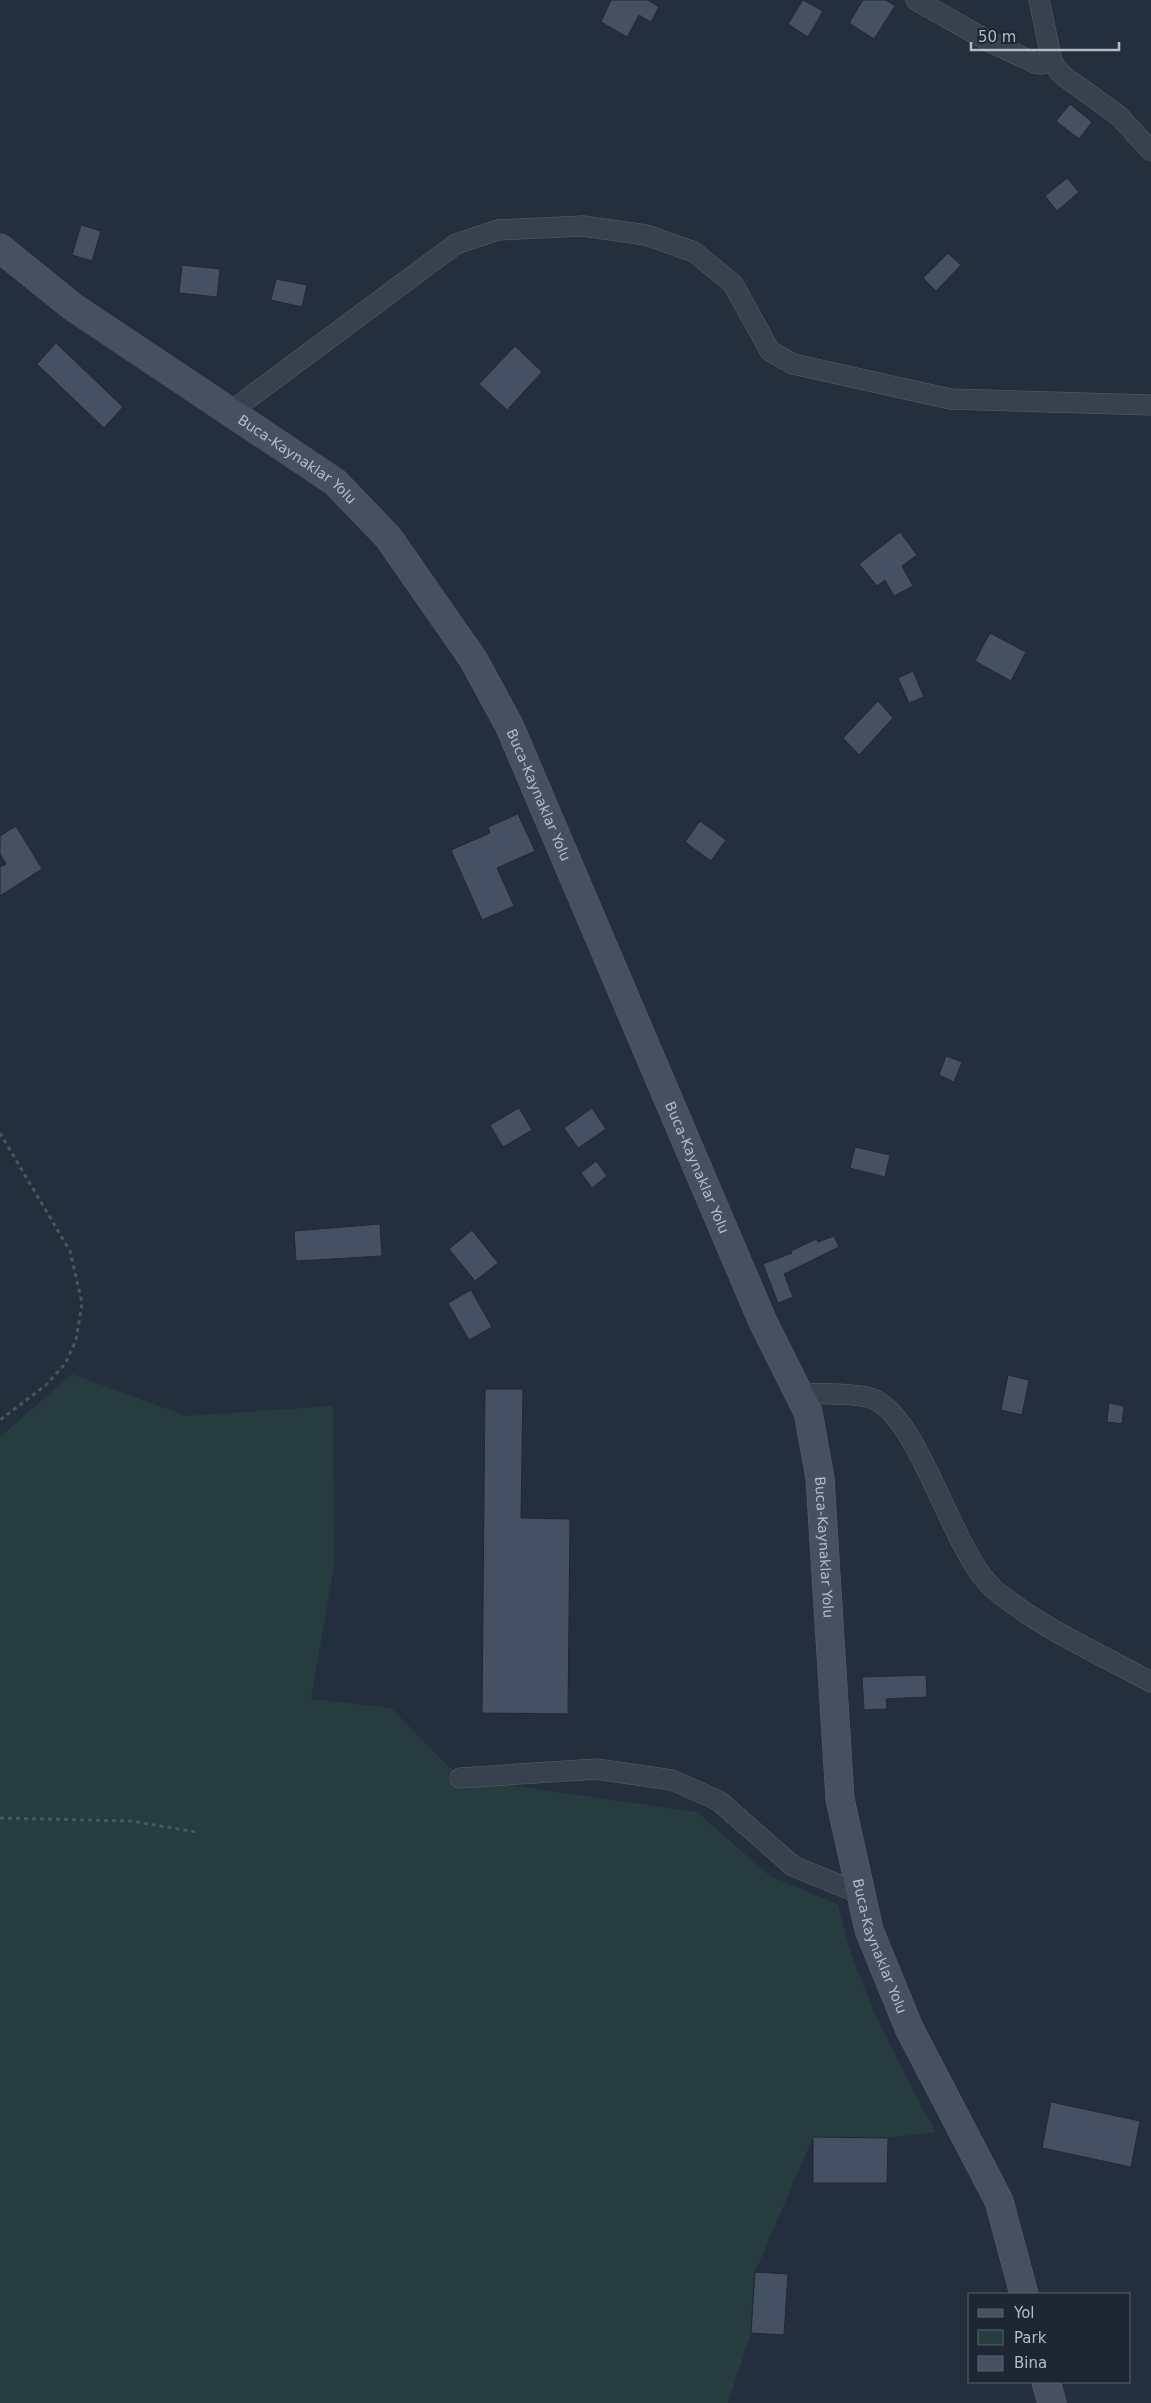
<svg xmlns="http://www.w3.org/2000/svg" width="1151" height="2403" viewBox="0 0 1151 2403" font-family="'DejaVu Sans',sans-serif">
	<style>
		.green { fill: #263c3f }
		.building { fill: #455162; stroke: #1f2835 }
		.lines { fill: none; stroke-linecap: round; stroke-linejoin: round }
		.street-casing { stroke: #565f6c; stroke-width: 21 }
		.secondary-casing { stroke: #565f6c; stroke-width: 29 }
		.path { stroke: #44595c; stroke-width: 3; stroke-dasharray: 4 4; stroke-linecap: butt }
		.street { stroke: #38414e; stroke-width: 20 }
		.secondary { stroke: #465061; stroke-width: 28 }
		.labels { text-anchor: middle; stroke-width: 4; stroke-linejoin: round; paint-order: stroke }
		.street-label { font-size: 14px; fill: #b4bcc9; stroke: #1d2633 }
	</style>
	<rect width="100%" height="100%" fill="#242f3e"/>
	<path class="green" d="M72,1374L186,1416L333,1406L334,1566L311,1699L391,1708L460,1778L697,1812L770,1876L838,1904C856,1986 896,2059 936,2132L888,2138L813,2137L755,2272L751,2333L728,2403H0V1437Z"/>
	<path class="building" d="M611,0H648L659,7L651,22L639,15L627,37L601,22Z
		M803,0L823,11L808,37L788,24Z
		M863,0H886L895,6L874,39L849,23Z
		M1070,104L1092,122L1079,139L1056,121Z
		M1067,178L1079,192L1057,211L1045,196Z
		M81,225L101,231L92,261L72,255Z
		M948,253L961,265L936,291L923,278Z
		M182,265L220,269L217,297L179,293Z
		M276,279L307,285L302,307L271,300Z
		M56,343L123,407L104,428L37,364Z
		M515,346L542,372L507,410L479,384Z
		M900,532L917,555L902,566L913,586L894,596L885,580L877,586L859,564Z
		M990,633L1026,652L1011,681L975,661Z
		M913,671L924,697L909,703L898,678Z
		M878,701L893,718L859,755L843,738Z
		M518,814L535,851L497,868L514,906L482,920L451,850L490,833L488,827Z
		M700,821L726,840L711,861L685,842Z
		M16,826L42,869L0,896V867L6,864L0,854V836Z
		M946,1056L962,1062L954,1082L939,1075Z
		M519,1108L532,1130L503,1147L490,1125Z
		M592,1108L606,1129L578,1148L564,1128Z
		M855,1147L890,1155L885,1177L850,1168Z
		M596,1161L607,1176L592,1188L581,1173Z
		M380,1224L382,1256L296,1261L294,1231Z
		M472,1230L498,1263L475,1281L449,1249Z
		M834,1236L839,1247L784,1274L793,1297L778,1303L763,1264L792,1253L791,1251L816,1239L818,1242Z
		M471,1290L492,1327L469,1340L448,1303Z
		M1008,1375L1029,1380L1022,1415L1001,1410Z
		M485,1389H523L521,1518L570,1519L568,1714L482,1713Z
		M1109,1403L1124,1406L1122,1424L1107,1422Z
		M926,1675L927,1697L886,1699L887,1709L864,1710L862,1677Z
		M1051,2102L1140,2121L1131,2167L1042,2148Z
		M813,2137L888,2138L887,2183H813Z
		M755,2272L788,2274L784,2335L751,2333Z"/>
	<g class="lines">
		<defs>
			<path id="street" d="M916,0L990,42L1035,63L1042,64L1052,61
				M1039,0L1052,61L1061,74L1119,116L1151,151
				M230,412L456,244L498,230L583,226L646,235L694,252L733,284L770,351L793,364L950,399L1151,405
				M799,1393C821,1394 846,1393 867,1397C919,1408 950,1552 995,1590C1037,1626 1102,1655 1151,1682
				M460,1778L596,1769L672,1780L719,1801L793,1866L861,1894"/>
			<g id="secondary">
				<path id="s1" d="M0,248L73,307L335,482L388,537L473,659L509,725L763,1322L808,1412L820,1478L840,1799L869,1930L909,2028L999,2201L1024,2294"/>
				<path d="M1046,2382L1052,2403"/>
			</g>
		</defs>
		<use href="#street" class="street-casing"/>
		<use href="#secondary" class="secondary-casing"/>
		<path class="path" d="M0,1133L70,1251L82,1303L76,1340L65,1364L46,1385L0,1420
			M0,1818L131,1821L196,1832"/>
		<use href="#street" class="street"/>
		<use href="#secondary" class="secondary"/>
	</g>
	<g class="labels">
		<g class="street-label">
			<text dy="5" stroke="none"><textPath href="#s1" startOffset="365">Buca-Kaynaklar Yolu</textPath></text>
			<text dy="5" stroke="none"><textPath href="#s1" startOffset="785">Buca-Kaynaklar Yolu</textPath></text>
			<text dy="5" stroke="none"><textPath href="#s1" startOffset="1190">Buca-Kaynaklar Yolu</textPath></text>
			<text dy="5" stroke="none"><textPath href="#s1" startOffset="1595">Buca-Kaynaklar Yolu</textPath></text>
			<text dy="5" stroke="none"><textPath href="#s1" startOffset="2000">Buca-Kaynaklar Yolu</textPath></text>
		</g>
	</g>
	<rect x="968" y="2293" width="162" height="90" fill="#1d2633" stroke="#59626f"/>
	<rect x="978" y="2309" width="25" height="8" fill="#465061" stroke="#59626f"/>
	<text x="1014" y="2318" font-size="15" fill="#b4bcc9">Yol</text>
	<rect x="978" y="2330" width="25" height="15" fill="#263c3f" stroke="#59626f"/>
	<text x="1014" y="2343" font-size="15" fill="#b4bcc9">Park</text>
	<rect x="978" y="2356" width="25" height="15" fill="#455162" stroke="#59626f"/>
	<text x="1014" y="2368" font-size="15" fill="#b4bcc9">Bina</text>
	<path d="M971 42v8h148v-8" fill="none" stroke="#b4bcc9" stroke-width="2.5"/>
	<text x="978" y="42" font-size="15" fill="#b4bcc9" stroke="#1d2633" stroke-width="4" paint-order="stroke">50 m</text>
</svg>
